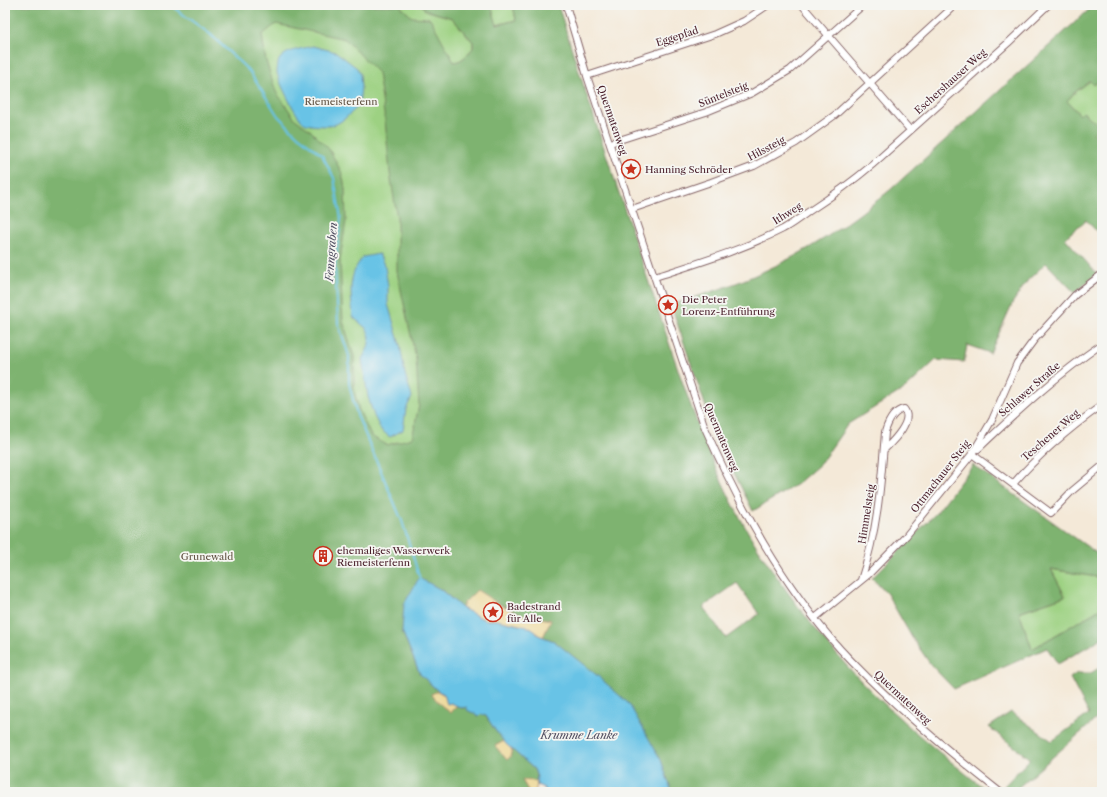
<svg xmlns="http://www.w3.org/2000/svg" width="1107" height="797" viewBox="0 0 1107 797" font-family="'Libre Caslon Text',serif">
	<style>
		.green { fill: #9dd182; stroke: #747856 }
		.forest { fill: #7eb370; stroke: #64694e; fill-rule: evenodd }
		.sand { fill: #eeda9e; stroke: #9c7c64 }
		.water { fill: #68c3e6; stroke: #597188 }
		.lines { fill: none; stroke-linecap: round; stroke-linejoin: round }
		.stream { stroke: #68c3e6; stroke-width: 2 }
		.street-casing { stroke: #866668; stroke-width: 8 }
		.street { stroke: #fff; stroke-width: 6 }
		.labels { text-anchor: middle; stroke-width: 3.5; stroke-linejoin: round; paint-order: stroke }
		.street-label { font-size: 10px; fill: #4a1f2b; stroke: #f6f6f2 }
		.park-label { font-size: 10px; fill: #635445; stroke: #f6f6f2 }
		.poi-label { font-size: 10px; fill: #4a1f2b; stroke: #f6f6f2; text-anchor: start }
		.water-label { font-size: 11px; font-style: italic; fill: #535063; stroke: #f6f6f2 }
	</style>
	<rect width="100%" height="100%" fill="#f6f6f2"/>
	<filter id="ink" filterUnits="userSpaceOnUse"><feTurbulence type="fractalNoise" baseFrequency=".025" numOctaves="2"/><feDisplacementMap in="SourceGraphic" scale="8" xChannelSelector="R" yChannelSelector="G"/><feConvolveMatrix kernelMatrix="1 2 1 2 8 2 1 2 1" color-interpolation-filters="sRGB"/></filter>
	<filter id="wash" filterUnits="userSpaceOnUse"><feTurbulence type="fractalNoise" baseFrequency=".012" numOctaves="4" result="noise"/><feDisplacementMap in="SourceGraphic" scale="16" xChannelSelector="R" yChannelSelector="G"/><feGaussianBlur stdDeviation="0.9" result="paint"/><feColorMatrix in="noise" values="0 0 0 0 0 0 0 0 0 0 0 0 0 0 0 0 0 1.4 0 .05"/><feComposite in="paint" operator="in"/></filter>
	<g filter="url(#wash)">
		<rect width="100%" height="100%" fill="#f4e9d8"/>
		<path class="green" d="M319,5L403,79L438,362L412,569L165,15Z
			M399,5H422L425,10L452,18L473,42V48C467,55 463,61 454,62Z
			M491,5H513L516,20L496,25Z
			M1102,78V142L1093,133L1099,126L1083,112L1080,115L1067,101L1074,93L1090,81L1094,85Z
			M1051,569L1102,578V608L1032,649L1019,612L1065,596Z"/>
		<path class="forest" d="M5,5H399L412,17L430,18L454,62C463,61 467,55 473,48V42L452,18L425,10L422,5H491L497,25L516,20L513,5H558C587,99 619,192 650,286C682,380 710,477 766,561C794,603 825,643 860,680C900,721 944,757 989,792H672L661,760L554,641L543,637L551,620L520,614L492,600L464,603L462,608L440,589L402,631L420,674L438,691L432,695L451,712L457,705L462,708L467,707L468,710L479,716L481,714L486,716L495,730L504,741L495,746L501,752L510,757L512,749L534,769L537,778L536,781L522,780L529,792H5ZM276,24L345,39L378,73L385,120L390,173L397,218V272L416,359L419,405L412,438L387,445L371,436L359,410L354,390V356L343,321L342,300L340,260L346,221L345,188L342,173L329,149L311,131L295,119L276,92L266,61L262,35ZM737,583L759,614L726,638L703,607Z
			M1094,5H1102V78L1094,85L1090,81L1074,93L1067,101L1080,115L1083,112L1100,126L1093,133L1102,142V237L1086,220L1065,238L1097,274L1075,293L1046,263L1028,280L1013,302L990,353L967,345L964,362L936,360L906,388L848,424L820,464L797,484L753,511L723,451L712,425L671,305C701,295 732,286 760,273C808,252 850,223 890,190Z
			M973,465L1102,557V578L1051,569L1065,596L1019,612L1032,649L1102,608V638L1058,664L1047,648L954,689L931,665L913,639L887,594L872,578L905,545L937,512Z
			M1102,666V714L1013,792L1004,786L1030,759L989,727L1011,712L1052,741L1089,714L1070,678L1077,673H1091Z"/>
		<path class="sand" d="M477,590L502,606L520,614L551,620L543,637L538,635L532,628L497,620H485L462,608L464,603Z
			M438,691C446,695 449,702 457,705L451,713L442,706L431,694Z
			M504,741L512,749L510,757L507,760L495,746Z
			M522,780L536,781L537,785L535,792H529Z"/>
		<path class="water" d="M313,46L336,52L357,68L360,74L361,87L359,106C350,113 341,125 329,126C322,126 310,126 304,123C297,118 278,81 277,72C277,69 278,62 279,60C285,50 302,49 313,46Z
			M379,254L385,267L388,286V304L400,345L405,374L412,397L406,409L403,430L390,437L381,430L374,416L368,397L362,359L368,348L370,337L367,329L353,317C351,293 347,276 363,257Z
			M419,578L440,589L462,608L485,620H497L532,628L538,635L554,641L599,677L629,704L661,760L672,792H546L544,788L537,785L536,781L537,777L534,769L506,744L495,730L486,716L481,714L479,716L467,710V707L462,708L451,703L447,704L444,694L438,691L420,674L402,631L404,604Z"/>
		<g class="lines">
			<path class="stream" d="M170,5L210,34L249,71L278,116L297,135L322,155L334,178L341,219L335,266L338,323L349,356V384L357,415L402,521L420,579"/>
		</g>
	</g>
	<g filter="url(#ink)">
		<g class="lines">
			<defs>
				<path id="street" d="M566,5L587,76L705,428C740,507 782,584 840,649C889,702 944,748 1000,792
					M802,5L910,130
					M587,76L715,34L744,21L768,5
					M610,143L706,112L752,93L790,70L863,5
					M632,209L711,182L754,166L796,143L835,115L955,5
					M655,277C698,263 742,250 783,229C792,224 800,218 808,212C831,197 852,182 872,165L1008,43L1048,5
					M978,449C1017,412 1057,375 1102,344
					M972,454L1051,513L1072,491L1102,466
					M1013,484C1039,454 1070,428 1102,405
					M861,580C878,530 881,484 885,432C888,422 894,411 904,409C914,421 893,441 885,449
					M815,618L868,575L906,536L972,454L992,420L1017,363L1034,340L1075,295L1102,274"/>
			</defs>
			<use href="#street" class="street-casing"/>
			<use href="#street" class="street"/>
		</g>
	</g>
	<defs>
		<symbol id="sight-ring" viewBox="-11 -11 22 22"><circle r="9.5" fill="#f6f6f2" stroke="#c8321e" stroke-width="1.5"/><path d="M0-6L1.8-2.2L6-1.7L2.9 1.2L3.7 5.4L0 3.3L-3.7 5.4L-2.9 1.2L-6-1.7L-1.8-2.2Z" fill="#c8321e"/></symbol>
		<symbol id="building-ring" viewBox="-11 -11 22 22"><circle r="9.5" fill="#f6f6f2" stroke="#c8321e" stroke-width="1.5"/><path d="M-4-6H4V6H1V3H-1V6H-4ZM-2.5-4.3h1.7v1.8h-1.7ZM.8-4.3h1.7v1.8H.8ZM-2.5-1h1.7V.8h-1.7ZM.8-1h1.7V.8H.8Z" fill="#c8321e"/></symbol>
	</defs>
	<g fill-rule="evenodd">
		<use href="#sight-ring" x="620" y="158" width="22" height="22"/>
		<use href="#sight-ring" x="657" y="294" width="22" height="22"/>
		<use href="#building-ring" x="312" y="545" width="22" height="22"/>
		<use href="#sight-ring" x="482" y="601" width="22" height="22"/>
	</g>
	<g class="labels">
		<g class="street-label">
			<text transform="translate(677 36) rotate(-18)" y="4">Eggepfad</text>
			<text transform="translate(950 81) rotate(-42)" y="4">Eschershauser Weg</text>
			<text transform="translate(723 94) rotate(-22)" y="4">Süntelsteig</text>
			<text transform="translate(613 120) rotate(71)" y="4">Quermatenweg</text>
			<text transform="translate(766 148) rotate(-28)" y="4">Hilssteig</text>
			<text transform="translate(787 213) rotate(-32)" y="4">Ithweg</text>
			<text transform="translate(1029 389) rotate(-41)" y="4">Schlawer Straße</text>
			<text transform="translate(1050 435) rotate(-41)" y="4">Teschener Weg</text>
			<text transform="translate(722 437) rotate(67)" y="4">Quermatenweg</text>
			<text transform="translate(940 476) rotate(-52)" y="4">Ottmachauer Steig</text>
			<text transform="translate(866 514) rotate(-81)" y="4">Himmelsteig</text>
			<text transform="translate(903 697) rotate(43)" y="4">Quermatenweg</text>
		</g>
		<g class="park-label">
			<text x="341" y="105">Riemeisterfenn</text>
			<text x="207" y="560">Grunewald</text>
		</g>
		<g class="poi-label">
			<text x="645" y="173">Hanning Schröder</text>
			<text x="682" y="303">Die Peter<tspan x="682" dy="12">Lorenz-Entführung</tspan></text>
			<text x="337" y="554">ehemaliges Wasserwerk<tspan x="337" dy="12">Riemeisterfenn</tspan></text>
			<text x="507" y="610">Badestrand<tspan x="507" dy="12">für Alle</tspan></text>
		</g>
		<g class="water-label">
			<text transform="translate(331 252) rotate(-86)" y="4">Fenngraben</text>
			<text x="579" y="739">Krumme Lanke</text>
		</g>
	</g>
	<rect width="1107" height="797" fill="none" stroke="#f6f6f2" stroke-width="20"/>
</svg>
